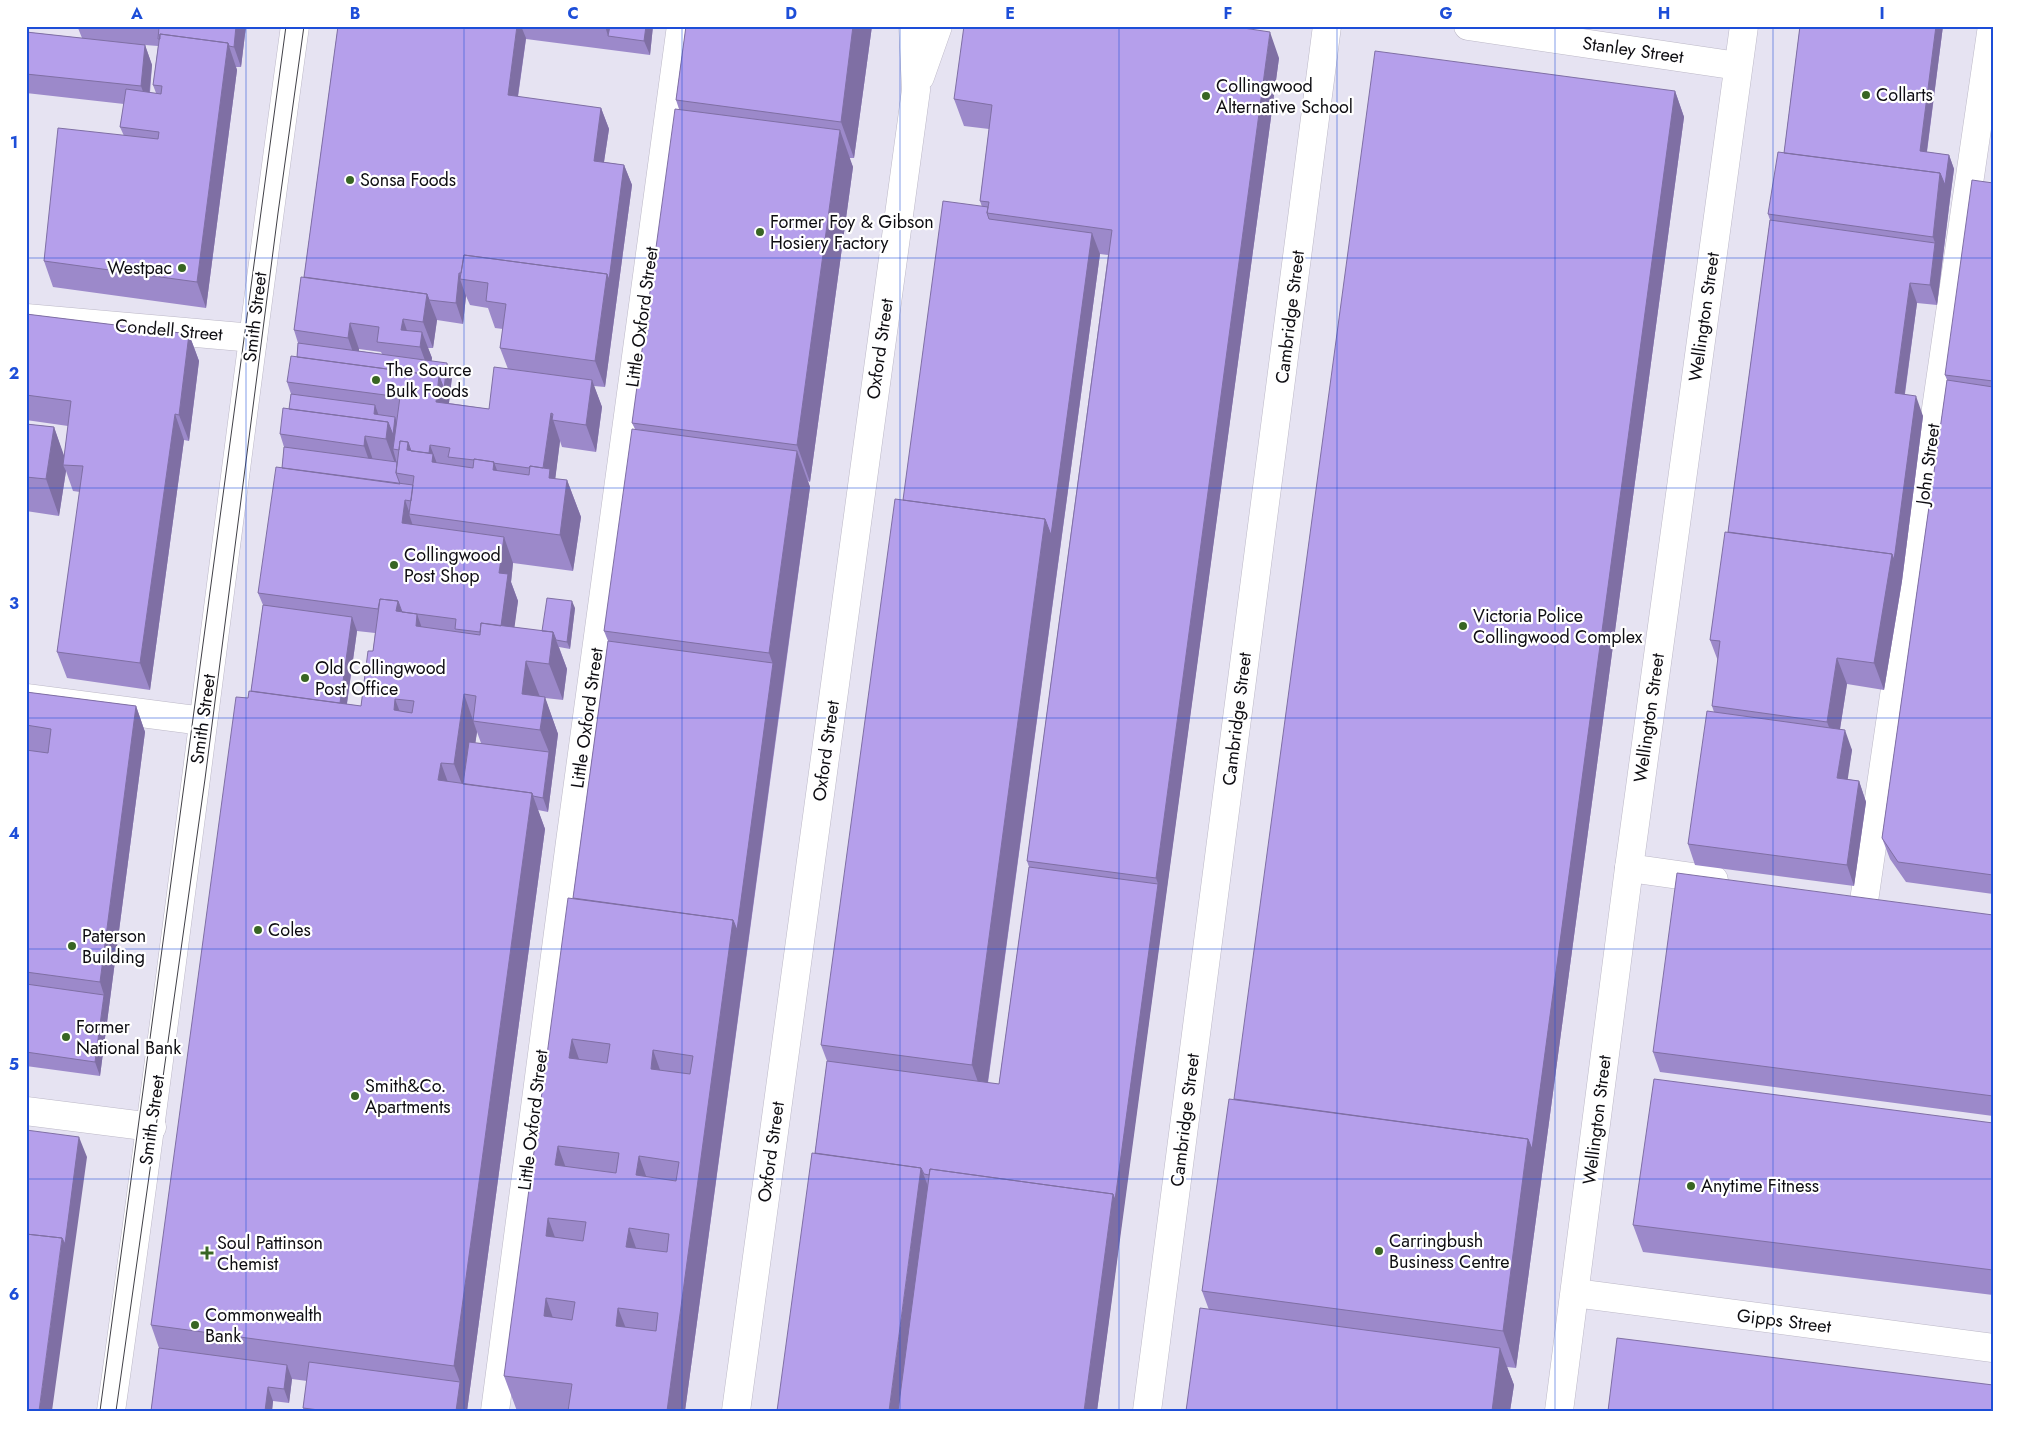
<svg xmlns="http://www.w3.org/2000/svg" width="2019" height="1437" viewBox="0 0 2019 1437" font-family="Jost,sans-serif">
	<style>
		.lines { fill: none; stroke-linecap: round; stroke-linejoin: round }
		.minor-casing { stroke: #bcb8c7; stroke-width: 29 }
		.tertiary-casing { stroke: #bcb8c7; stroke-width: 29 }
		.minor { stroke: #fff; stroke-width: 28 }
		.tertiary { stroke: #fff; stroke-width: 28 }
		.tram { stroke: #414047; stroke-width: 1 }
		.wall { fill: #9c89ca; fill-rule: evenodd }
		.shaded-wall { fill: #7f6fa4 }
		.building { fill: #b59feb; stroke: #7f6fa4; fill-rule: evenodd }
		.grid { fill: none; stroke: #1d4ed8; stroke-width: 1; stroke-opacity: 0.55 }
		.poi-dot { fill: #386523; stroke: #fff; stroke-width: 2 }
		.labels { text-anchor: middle; stroke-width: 4.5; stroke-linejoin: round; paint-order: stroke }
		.street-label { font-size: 18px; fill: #0e0d12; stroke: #fff }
		.poi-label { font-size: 18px; fill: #0e0d12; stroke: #fff; text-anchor: start }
		.neatline { fill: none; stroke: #1d4ed8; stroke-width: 2 }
		.grid-label { font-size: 16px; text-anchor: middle; font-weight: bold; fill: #1d4ed8 }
	</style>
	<rect width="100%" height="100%" fill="#e6e3f2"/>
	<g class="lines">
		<defs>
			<path id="minor" d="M1468,26L1738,66
				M920,77L938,26
				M26,318L253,338
				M26,698L203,721
				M1629,868L1714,880
				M1864,901L1992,26
				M26,1111L152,1127
				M495,1411L570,842L681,26
				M736,1411L916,90L913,26
				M1147,1411L1327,26"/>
			<path id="tertiary" d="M1575,1293L1993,1348
				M111,1411C177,950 231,487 295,26
				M1559,1411L1629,868L1744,26"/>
		</defs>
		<use href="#minor" class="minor-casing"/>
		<use href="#tertiary" class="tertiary-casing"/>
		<use href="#minor" class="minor"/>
		<use href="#tertiary" class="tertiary"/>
		<path class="tram" d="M100,1411L286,26
			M116,1411L205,779L278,213L304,26"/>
	</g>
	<path class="wall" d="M65,26H246L241,67H236L237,70L206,308L53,287L44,261L124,136L120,127L124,104L26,93V32L82,38L78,28ZM145,45L158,46L153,85L156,93H150L152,65Z
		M338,26H653L650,55L526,39L518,97L601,108L609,129L604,162L624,165L632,185L605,387L594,386L602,407L596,452L562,447L560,441L555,479L567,480L581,517L573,571L513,563L511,582L518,601L514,627L542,631L575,608L570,649L559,647L567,669L563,700L545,698L558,734L548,812L538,810L545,829L467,1411H304L303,1408L307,1381L292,1379L289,1403L273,1401L272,1411H151L159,1348L151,1325L248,698L251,691L263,605L258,593L282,468L284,447L280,434L289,409L291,394L287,382L297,357L298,343L294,330L304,277ZM466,296L470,305L488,308L495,328L503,329L500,348L508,369L489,409L449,403L452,377L431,361L432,358L428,348H433L437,320L463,324ZM359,349L381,352L382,354L359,351ZM357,631L375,633L373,651L361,706L347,704ZM477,732L481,743H475Z
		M686,26H872L854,158H849L853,167L810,482L808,481L810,487L685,1411H517L504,1376L573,898L608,641L604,631L635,429L632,423L679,109L676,100Z
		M1800,26H1943L1927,152L1949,155L1954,169L1950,199L1937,305L1917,303L1905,394L1923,416L1902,581L1884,690L1847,684L1840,729L1852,750L1847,779L1859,781L1866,802L1854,886L1695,865L1688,844L1714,712L1712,706L1718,661L1710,640L1728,532L1770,220L1768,214L1784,153Z
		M1279,58L1122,1220L1097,1411L815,1153L827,1061L821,1045L903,500L982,207L980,201L989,129L964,126L954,99ZM1100,254L1108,255L1027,861L1029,867L999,1084L988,1083Z
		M1675,91L1684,117L1516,1368L1507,1367L1514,1385L1510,1411H1186L1209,1310L1202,1291L1234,1099Z
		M1993,183V894L1906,882L1890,859L1882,838L1947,380L1945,375Z
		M26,314L189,334L199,361L189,441L184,440L150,690L67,678L57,652L80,492L73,491L66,471L59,516L26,511V424L54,427L64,457L68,426L26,420Z
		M26,692L136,706L145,732L100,1076L26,1066Z
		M1993,915V1116L1660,1072L1653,1052Z
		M1993,1123V1295L1643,1252L1633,1225Z"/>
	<path class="shaded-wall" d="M236,26H246L241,67L234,47Z
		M517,26H521L526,38L515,116L508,95Z
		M605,26H617L608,36Z
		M646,26H653L650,55L644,41Z
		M853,26H872L854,158L841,122Z
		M1936,26H1943L1925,165L1920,151Z
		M1270,32L1279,58L1165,904L1097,1411H1084L1113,1194L1158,884L1156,878Z
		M228,43L237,70L206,308L197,282Z
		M145,45L152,65L148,106L141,86Z
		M1675,91L1684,117L1516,1368L1503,1331L1528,1139Z
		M601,108L609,129L601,181L594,161Z
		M840,130L853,167L810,482L797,445Z
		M1949,155L1954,169L1950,199L1937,305L1930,285L1935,243L1933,237L1940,173Z
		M624,165L632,185L605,387L595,361L607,274Z
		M1092,233L1100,254L985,1102L972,1065L1045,519Z
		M459,273L461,279H460L466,296L463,324L456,303Z
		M1910,283L1917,303L1902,413L1895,393Z
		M427,294L437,320L433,348L423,322Z
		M403,319L412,345L401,330Z
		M350,323L359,349L357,364L348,338Z
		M422,332L432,358L430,374L420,347Z
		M189,334L199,361L189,441L179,415Z
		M447,363L452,377L446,428L436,402L439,376Z
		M592,380L602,407L596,452L586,425Z
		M1916,396L1923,416L1902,581L1884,690L1874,663Z
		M375,405L380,419L374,414Z
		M551,413L560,441L555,481L563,506L543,469Z
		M175,414L184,440L150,690L140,663Z
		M395,417L400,431L393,449L396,460V466L386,439L388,422Z
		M54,427L67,464L63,465L66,471L59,516L46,479Z
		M365,436L374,463L373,472L364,446Z
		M408,442L421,478L407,450Z
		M430,445L447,490L445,499L429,454Z
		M797,451L810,487L782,690L769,653Z
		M494,462L507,498L493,470Z
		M567,480L581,517L573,571L560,535Z
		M405,500L410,514H409L414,529L402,523Z
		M504,537L513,563L511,582L518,601L510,661L500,635L499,573Z
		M398,601L411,638L396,611Z
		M572,601L575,608L570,649L567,642Z
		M417,614L430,651L416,626Z
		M352,617L357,631L342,738L337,724Z
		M553,632L567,669L563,700L549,664Z
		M1837,658L1847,684L1837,748L1827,722Z
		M526,661L540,697L522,694Z
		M773,663L782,690L685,1411H667L733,920Z
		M464,694L477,732L469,788L463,787L454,764Z
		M545,697L558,734L548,812L543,798L549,752L540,730Z
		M395,699L409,736L394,710Z
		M136,706L145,732L100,1076L95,1062L104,995L100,982Z
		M1845,730L1852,750L1845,798L1837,778Z
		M441,763L454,799L438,780Z
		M1859,781L1866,802L1854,886L1847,865Z
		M532,793L545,829L467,1411H456L460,1382L454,1366Z
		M572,1039L585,1076L569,1058Z
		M653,1050L666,1087L651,1069Z
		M79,1137L87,1157L52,1411H39L62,1238Z
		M558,1146L571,1182L555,1165Z
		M639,1156L652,1193L636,1175Z
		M921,1168L931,1194L902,1411H889Z
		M548,1218L561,1254L546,1236Z
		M629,1228L642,1265L626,1247Z
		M546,1298L559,1335L544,1316Z
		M618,1308L632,1344L616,1326Z
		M1500,1348L1514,1385L1510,1411H1492Z
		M287,1365L292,1379L289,1403L284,1389Z
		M268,1387L273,1401L272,1411H265Z"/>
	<path class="building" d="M153,26H236L234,47L229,46L228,43L160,34V39H158L159,27Z
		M338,26H517L508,95L601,108L594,161L624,165L609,280L607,274L464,255L461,273H459L456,303L429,300L427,294L304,277Z
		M610,26H646L644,41L608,36Z
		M686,26H853L841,122L676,100Z
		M964,26H1230L1270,32L1156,878L1027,861L1112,230L987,213L989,202L980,201L992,105L954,99Z
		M1800,26H1936L1920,151L1949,155L1945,185L1940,173L1784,153Z
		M26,32L145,45L141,86L26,74Z
		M160,34L228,43L197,282L44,261L58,128L158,139L159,132L120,127L126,89L161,94L162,86L153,85Z
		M1375,51L1675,91L1532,1149L1528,1139L1234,1099Z
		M675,109L840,130L797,445L632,423Z
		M1778,152L1940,173L1933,237L1768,214Z
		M1972,180L1993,183V381L1945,375Z
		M943,201L988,207L987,213L989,219L1092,233L1051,535L1045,519L903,500Z
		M1770,220L1935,243L1930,285L1910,283L1895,393L1916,396L1894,560L1892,554L1728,532Z
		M464,255L607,274L595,361L500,348L506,304L486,301L488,283L460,279Z
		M301,277L427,294L423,322L403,319L401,330L422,332L420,347L377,342L379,327L350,323L348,338L294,330Z
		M26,314L189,334L179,415L175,414L140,663L57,652L83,466L63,465L71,401L26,395Z
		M298,343L447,363L444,389L439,376L297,357Z
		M291,356L439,376L436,402L489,409L494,367L592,380L586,425L552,420L553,414L551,413L543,468L530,466L529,468L493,463L494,462L474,459V460L448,457L450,448L430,445L429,453L411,451L408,442L400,441L399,450L393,449L400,397L287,382Z
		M1947,380L1993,387V875L1898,862L1882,838Z
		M291,394L375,405L374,414L395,417L393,435L388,422L289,409Z
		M283,408L388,422L386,439L365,436L364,446L280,434Z
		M26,424L54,427L46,479L26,477Z
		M632,429L797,451L769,653L604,631Z
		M400,441L408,442L407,450L433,454L432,462L473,468L474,459L494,462L493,470L529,475L530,466L550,469L549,478L567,480L560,535L409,514L414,476L396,473Z
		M284,447L397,462L396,473L400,484L282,468Z
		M276,467L413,485L411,501L405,500L402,523L504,537L499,573L508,574L501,626L481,623L480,632L455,629L456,619L402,612L398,601L380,599L378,609L258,593Z
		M895,499L1045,519L972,1065L821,1045Z
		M1725,532L1892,554L1874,663L1837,658L1827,722L1712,706L1720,641L1710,640Z
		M547,598L572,601L567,642L556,640L553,632L542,631Z
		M380,599L398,601L396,611L417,614L416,626L480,635L481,623L553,632L549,664L526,661L522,694L545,697L540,730L473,721L476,696L464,694L454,764L441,763L438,780L532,793L454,1366L151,1325L236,697L248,698L249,691L361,706L368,651H373ZM395,699L414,701L412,713L394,710Z
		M263,605L352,617L340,703L251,691Z
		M608,641L773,663L737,930L733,920L573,898Z
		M26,692L136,706L100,982L26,972V750L48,753L51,729L26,725Z
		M1707,711L1845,730L1837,778L1859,781L1847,865L1688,844Z
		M469,742L549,752L543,798L533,796L532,793L463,784Z
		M1029,867L1158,884L1115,1200L1113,1194L930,1169L929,1175L924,1174L921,1168L815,1153L827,1061L999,1084Z
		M1677,873L1993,915V1096L1653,1052Z
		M568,898L733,920L667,1411H568L572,1384L504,1376ZM572,1039L610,1044L607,1063L569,1058ZM653,1050L693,1056L690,1074L651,1069ZM558,1146L619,1153L616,1173L555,1165ZM639,1156L679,1162L676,1181L636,1175ZM548,1218L586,1222L583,1241L546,1236ZM629,1228L669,1234L667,1252L626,1247ZM546,1298L575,1302L572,1320L544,1316ZM618,1308L658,1313L656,1331L616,1326Z
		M26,984L104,995L95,1062L26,1052Z
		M1654,1079L1993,1123V1270L1633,1225Z
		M1229,1099L1528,1139L1503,1331L1202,1291Z
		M26,1130L79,1137L65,1244L62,1238L26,1234Z
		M812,1153L921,1168L889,1411H777Z
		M930,1169L1113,1194L1084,1411H898Z
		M26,1234L62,1238L39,1411H26Z
		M1200,1308L1500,1348L1492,1411H1186Z
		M1617,1338L1993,1385V1411H1608Z
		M159,1348L287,1365L284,1389L268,1387L265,1411H151Z
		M309,1362L460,1382L456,1411H327L303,1408Z"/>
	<path class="grid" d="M246,26V1411M464,26V1411M682,26V1411M900,26V1411M1119,26V1411M1337,26V1411M1555,26V1411M1773,26V1411M26,258H1993M26,488H1993M26,718H1993M26,949H1993M26,1179H1993"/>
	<g class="poi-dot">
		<circle cx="1866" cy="95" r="5"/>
		<circle cx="1206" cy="96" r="5"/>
		<circle cx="350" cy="180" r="5"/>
		<circle cx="760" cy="232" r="5"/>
		<circle cx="182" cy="268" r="5"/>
		<circle cx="376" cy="380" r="5"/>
		<circle cx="394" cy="565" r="5"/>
		<circle cx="1463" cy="626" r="5"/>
		<circle cx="305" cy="678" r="5"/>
		<circle cx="258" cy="930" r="5"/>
		<circle cx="72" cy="946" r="5"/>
		<circle cx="66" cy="1037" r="5"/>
		<circle cx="355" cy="1096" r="5"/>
		<circle cx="1691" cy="1186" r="5"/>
		<circle cx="1379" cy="1251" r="5"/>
		<path d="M204.5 1245.5h5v5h5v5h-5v5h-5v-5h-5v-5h5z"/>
		<circle cx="195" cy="1325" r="5"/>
	</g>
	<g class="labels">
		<g class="street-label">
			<text transform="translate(1633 50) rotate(8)" y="6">Stanley Street</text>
			<text transform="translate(255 317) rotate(-83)" y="6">Smith Street</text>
			<text transform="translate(642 317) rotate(-82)" y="6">Little Oxford Street</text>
			<text transform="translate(1290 317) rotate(-83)" y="6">Cambridge Street</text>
			<text transform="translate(1704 317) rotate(-82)" y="6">Wellington Street</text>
			<text transform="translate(169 330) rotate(5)" y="6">Condell Street</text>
			<text transform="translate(880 349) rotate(-82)" y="6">Oxford Street</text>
			<text transform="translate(1928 464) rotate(-82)" y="6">John Street</text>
			<text transform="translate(587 718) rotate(-82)" y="6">Little Oxford Street</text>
			<text transform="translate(1649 718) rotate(-82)" y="6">Wellington Street</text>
			<text transform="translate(203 719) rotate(-82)" y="6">Smith Street</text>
			<text transform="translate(1237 719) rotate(-83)" y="6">Cambridge Street</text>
			<text transform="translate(826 751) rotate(-82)" y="6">Oxford Street</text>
			<text transform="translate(152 1120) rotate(-82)" y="6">Smith Street</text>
			<text transform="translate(533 1120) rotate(-83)" y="6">Little Oxford Street</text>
			<text transform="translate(1185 1120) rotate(-83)" y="6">Cambridge Street</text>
			<text transform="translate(1597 1120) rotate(-83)" y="6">Wellington Street</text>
			<text transform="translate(771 1152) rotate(-82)" y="6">Oxford Street</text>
			<text transform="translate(1784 1321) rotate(7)" y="6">Gipps Street</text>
		</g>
		<g class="poi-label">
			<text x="1216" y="92">Collingwood<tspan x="1216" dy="21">Alternative School</tspan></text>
			<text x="1876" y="101">Collarts</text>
			<text x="360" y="186">Sonsa Foods</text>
			<text x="770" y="228">Former Foy &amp; Gibson<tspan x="770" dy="21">Hosiery Factory</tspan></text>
			<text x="172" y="274" text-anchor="end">Westpac</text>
			<text x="386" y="376">The Source<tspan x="386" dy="21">Bulk Foods</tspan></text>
			<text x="404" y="561">Collingwood<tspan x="404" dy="21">Post Shop</tspan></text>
			<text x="1473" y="622">Victoria Police<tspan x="1473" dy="21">Collingwood Complex</tspan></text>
			<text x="315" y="674">Old Collingwood<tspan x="315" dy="21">Post Office</tspan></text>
			<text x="268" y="936">Coles</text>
			<text x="82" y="942">Paterson<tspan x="82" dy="21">Building</tspan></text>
			<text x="76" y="1033">Former<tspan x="76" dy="21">National Bank</tspan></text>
			<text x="365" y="1092">Smith&amp;Co.<tspan x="365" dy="21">Apartments</tspan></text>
			<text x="1701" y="1192">Anytime Fitness</text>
			<text x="1389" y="1247">Carringbush<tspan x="1389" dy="21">Business Centre</tspan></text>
			<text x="217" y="1249">Soul Pattinson<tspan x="217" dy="21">Chemist</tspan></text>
			<text x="205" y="1321">Commonwealth<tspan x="205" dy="21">Bank</tspan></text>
		</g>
	</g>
	<rect width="2019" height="1437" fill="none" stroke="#ffffff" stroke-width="55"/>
	<rect x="28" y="28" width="1964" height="1382" class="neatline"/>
	<g class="grid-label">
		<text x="137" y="19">A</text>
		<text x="355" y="19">B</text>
		<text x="573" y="19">C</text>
		<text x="791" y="19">D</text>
		<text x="1010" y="19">E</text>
		<text x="1228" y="19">F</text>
		<text x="1446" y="19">G</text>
		<text x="1664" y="19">H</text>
		<text x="1882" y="19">I</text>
		<text x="14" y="148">1</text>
		<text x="14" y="379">2</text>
		<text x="14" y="609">3</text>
		<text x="14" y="839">4</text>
		<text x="14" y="1070">5</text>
		<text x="14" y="1300">6</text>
	</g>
</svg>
